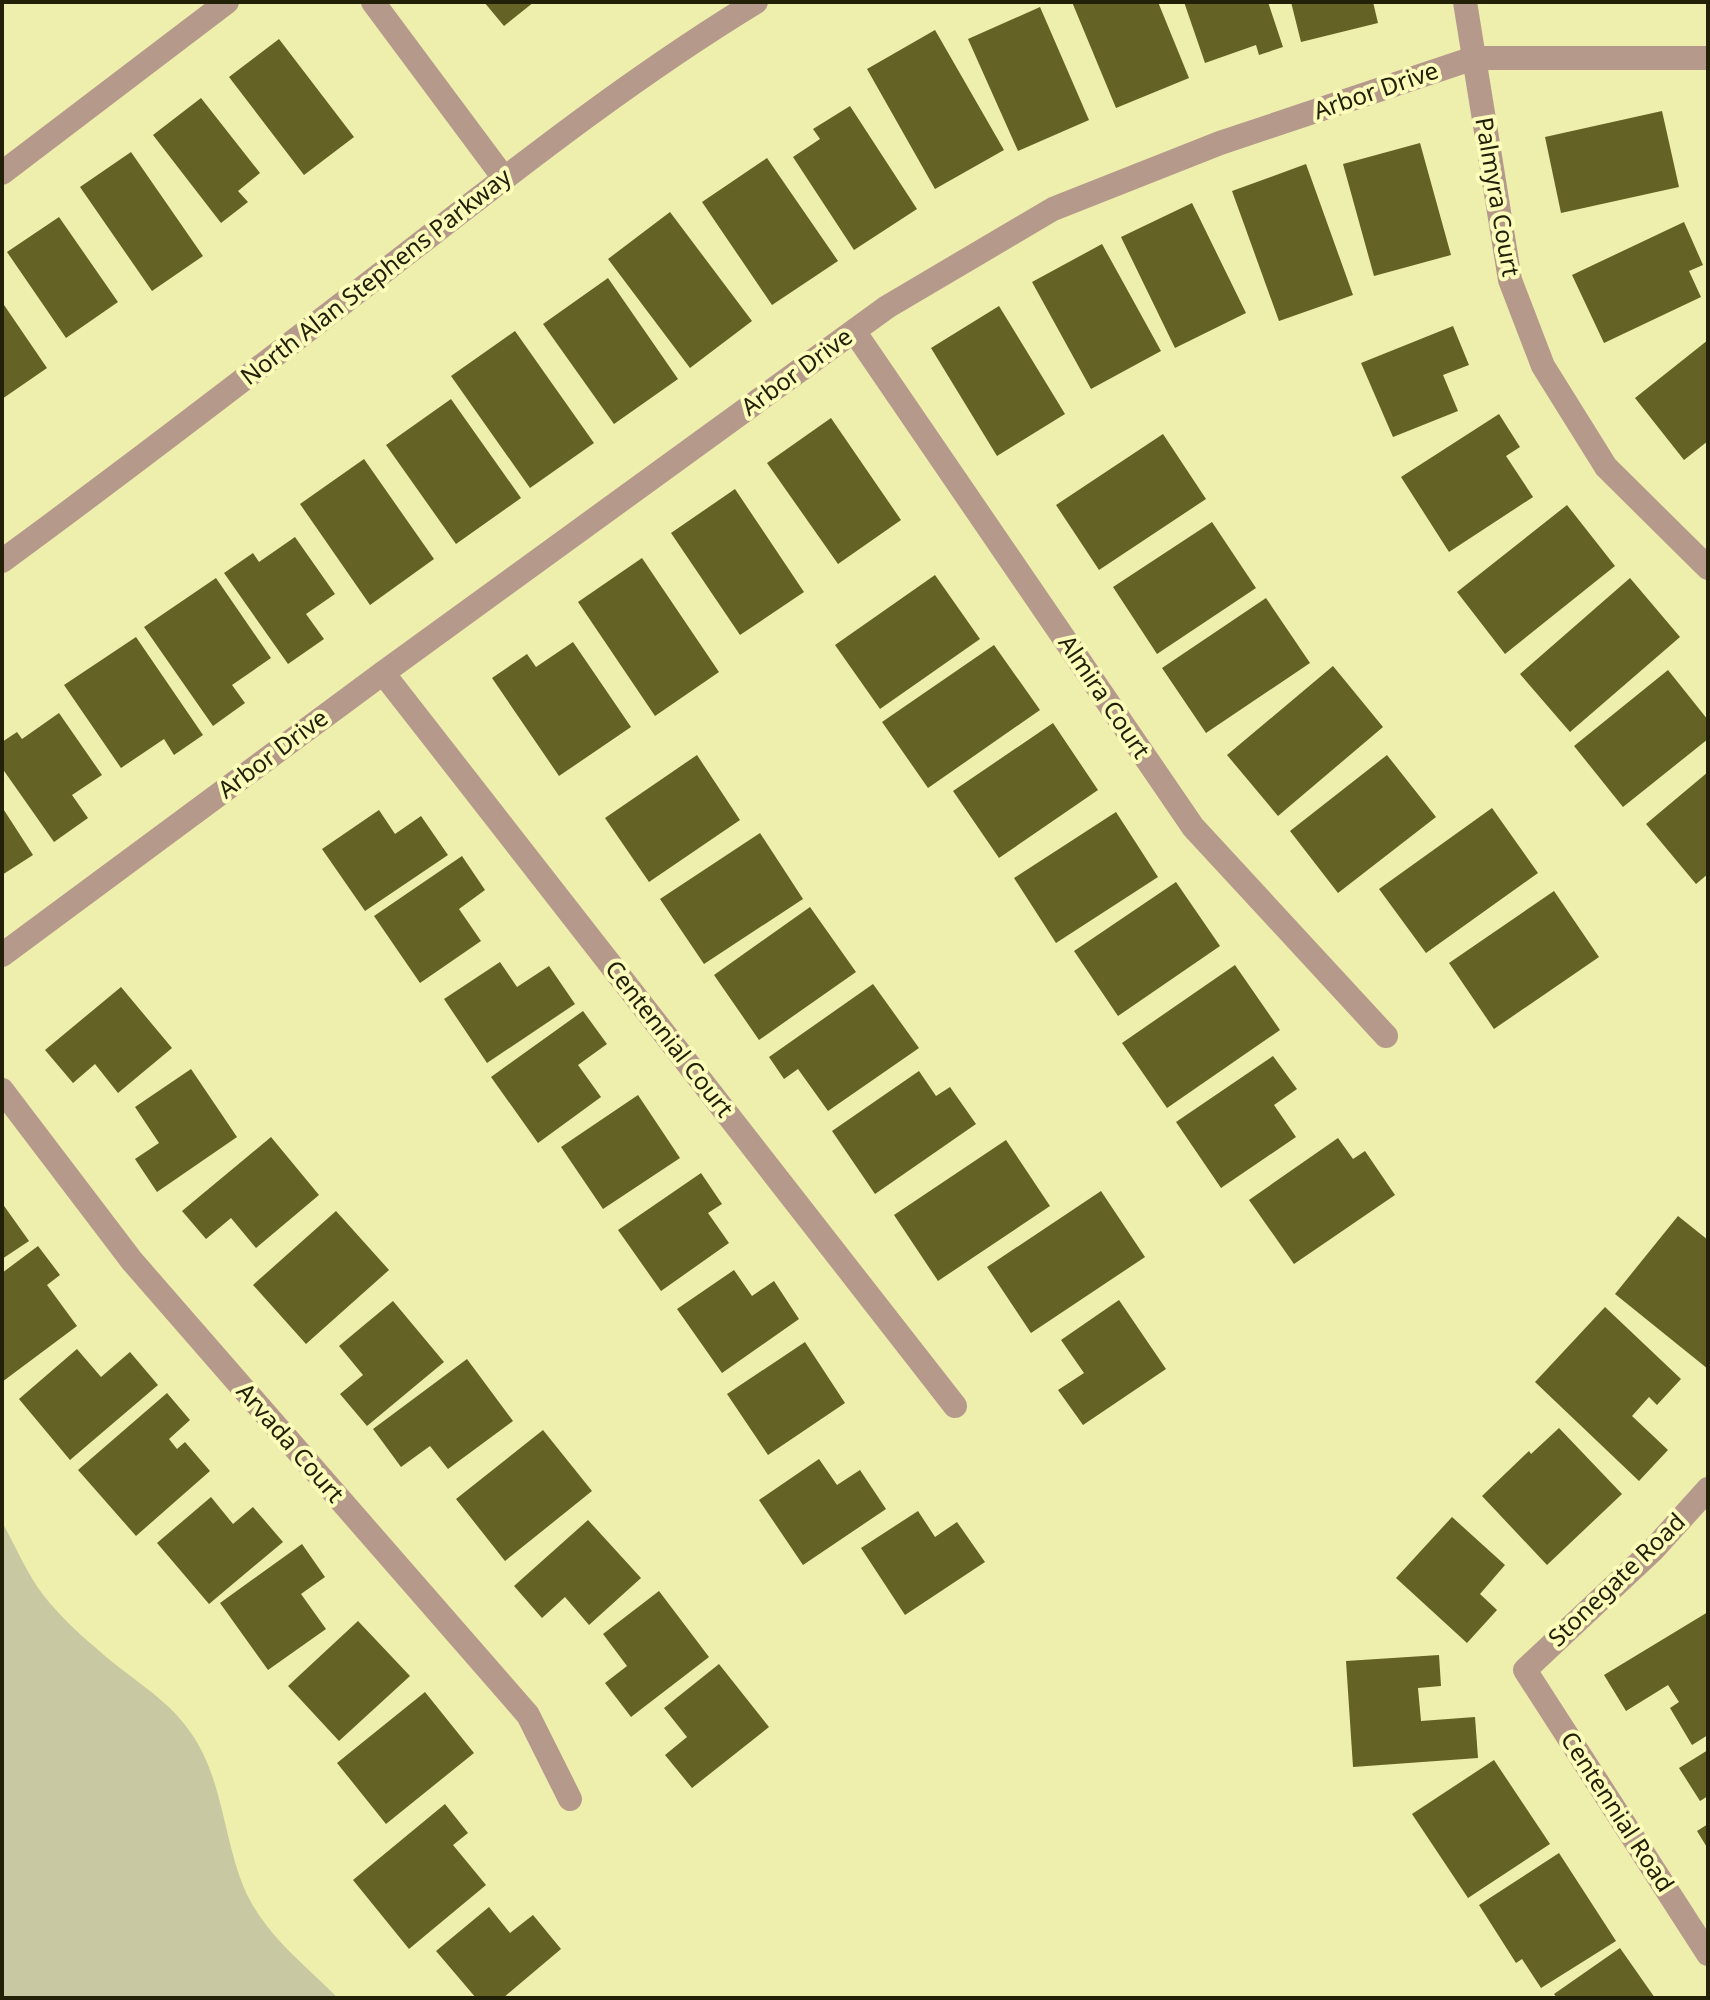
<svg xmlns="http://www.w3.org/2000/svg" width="1710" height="2000" viewBox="0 0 1710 2000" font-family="'Noto Sans',sans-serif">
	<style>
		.green { fill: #c8c8a2 }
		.building { fill: #646325 }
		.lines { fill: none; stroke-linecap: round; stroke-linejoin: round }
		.minor { stroke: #b59a8c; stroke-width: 24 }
		.labels { text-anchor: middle; stroke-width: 8; stroke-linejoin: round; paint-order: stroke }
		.street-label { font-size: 24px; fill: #222108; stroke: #fbfbba }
	</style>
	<rect width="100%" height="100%" fill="#eeeead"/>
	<path class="green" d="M2,1522C16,1547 27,1574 44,1596C59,1615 78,1633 96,1648C127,1677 167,1697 191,1733C223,1779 223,1837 244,1888C264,1934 303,1963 338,1998H2Z"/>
	<path class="building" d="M484,2H534L504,26Z
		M1072,2H1158L1189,78L1116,108Z
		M1184,2H1268L1283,47L1259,55L1256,45L1205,63Z
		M1291,2H1373L1378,23L1301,42Z
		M1040,7L1089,120L1018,151L968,39Z
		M935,30L1004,150L935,189L867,69Z
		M279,39L354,137L304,175L229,77Z
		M201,98L260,173L238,191L248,202L221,223L153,135Z
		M850,106L917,209L854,250L793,157L820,139L813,129Z
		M1662,111L1679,187L1561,213L1545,137Z
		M1420,143L1451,255L1374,276L1343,164Z
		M131,152L203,256L152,291L80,187Z
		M767,158L838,261L772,305L702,202Z
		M1306,164L1353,295L1279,321L1232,191Z
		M1192,203L1246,313L1175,348L1121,237Z
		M670,212L752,321L690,368L608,259Z
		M59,217L118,302L66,338L7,252Z
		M1684,222L1703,265L1689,271L1701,297L1604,343L1572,275Z
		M1102,244L1161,351L1091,389L1032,282Z
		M608,278L678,379L614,424L543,324Z
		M2,302L47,368L2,399Z
		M999,306L1065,414L997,456L931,348Z
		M1453,326L1469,365L1443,375L1458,411L1393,437L1361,363Z
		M515,331L594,443L530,488L451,376Z
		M1708,340V441L1684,460L1635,398Z
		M451,399L521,498L456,544L386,445Z
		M1499,414L1520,447L1506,456L1533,497L1449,552L1401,477Z
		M831,418L901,520L838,564L767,463Z
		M1163,434L1206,499L1099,570L1056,505Z
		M364,459L434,559L370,605L300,504Z
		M735,489L804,592L740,635L671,533Z
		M1567,505L1615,566L1505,654L1457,592Z
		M1212,522L1256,588L1157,654L1113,587Z
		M295,537L335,594L306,614L324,639L288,664L224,573L253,553L259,562Z
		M642,558L719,672L655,716L578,602Z
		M935,575L980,639L880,709L835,645Z
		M216,578L271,658L232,685L245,703L213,726L144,627Z
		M1630,578L1680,637L1570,732L1520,674Z
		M1266,598L1310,663L1206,733L1162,668Z
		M136,637L203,735L174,755L164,739L121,768L64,685Z
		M573,642L631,727L559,776L492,678L527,654L536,667Z
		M994,645L1040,710L928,788L882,722Z
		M1333,666L1383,727L1278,816L1227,755Z
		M1668,670L1708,720V739L1623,807L1574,746Z
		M59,713L102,775L72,795L88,818L54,842L2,768V742L17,732L22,739Z
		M1053,723L1098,790L999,858L953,791Z
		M697,755L740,820L649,882L605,818Z
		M1387,755L1436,817L1338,893L1290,831Z
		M1708,772V874L1696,884L1646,824Z
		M2,807L33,855L2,875Z
		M1492,808L1538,873L1426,953L1379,889Z
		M379,810L395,834L421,816L448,855L365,911L322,849Z
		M1116,812L1158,877L1056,943L1014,878Z
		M760,833L803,899L704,964L660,899Z
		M462,856L485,890L459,909L481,941L420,983L374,916Z
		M1176,882L1220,946L1118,1016L1074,951Z
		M1554,891L1599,957L1494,1029L1449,963Z
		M810,907L856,972L759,1040L714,975Z
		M500,962L517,987L549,966L575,1004L487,1063L444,999Z
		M1235,965L1280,1030L1167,1108L1122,1043Z
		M873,984L919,1048L828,1111L798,1069L784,1079L769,1057Z
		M121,987L172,1048L118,1093L95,1064L73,1083L45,1050Z
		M583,1011L607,1044L578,1065L601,1097L538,1143L491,1077Z
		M1273,1056L1297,1089L1274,1105L1296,1137L1221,1188L1176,1122Z
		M191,1069L237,1137L157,1192L135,1159L159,1143L135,1107Z
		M919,1071L936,1096L950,1087L976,1124L875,1194L832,1131Z
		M638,1095L680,1158L603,1209L561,1147Z
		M271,1137L319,1195L256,1248L231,1218L206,1239L182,1211Z
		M1338,1138L1353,1159L1365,1151L1395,1195L1294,1264L1249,1200Z
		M1006,1140L1050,1206L938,1281L894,1215Z
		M701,1173L722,1204L708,1213L729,1243L661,1291L618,1230Z
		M1101,1191L1145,1257L1031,1333L987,1267Z
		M2,1203L29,1241L2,1259Z
		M336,1211L389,1270L306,1344L253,1285Z
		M1678,1216L1708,1240V1369L1615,1294Z
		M38,1246L60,1275L47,1285L77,1326L2,1382V1273Z
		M734,1270L752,1296L774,1281L799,1319L722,1373L677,1309Z
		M1119,1300L1166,1369L1083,1425L1058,1390L1084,1373L1061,1340Z
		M393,1301L444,1362L367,1426L340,1394L363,1375L339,1346Z
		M1605,1307L1681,1379L1657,1405L1649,1397L1632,1416L1668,1450L1639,1481L1535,1382Z
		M805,1342L845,1403L768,1455L727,1394Z
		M77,1349L101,1377L130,1352L158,1385L70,1460L19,1399Z
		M467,1359L513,1421L448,1469L430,1446L401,1467L373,1429Z
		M167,1393L190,1420L169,1439L177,1449L185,1442L210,1471L136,1536L78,1470Z
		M1559,1428L1622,1494L1547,1565L1482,1496L1529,1451L1531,1454Z
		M543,1430L592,1491L505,1561L456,1499Z
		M819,1459L837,1485L860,1470L886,1509L803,1565L759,1500Z
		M211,1497L233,1524L253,1507L283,1542L209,1604L157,1543Z
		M918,1511L935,1537L957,1522L985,1562L905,1615L861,1548Z
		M1452,1517L1505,1565L1480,1594L1497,1610L1467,1643L1396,1578Z
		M588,1520L641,1578L589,1625L565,1597L542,1618L514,1586Z
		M302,1544L325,1577L301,1594L326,1629L268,1670L220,1603Z
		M659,1591L709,1657L631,1717L605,1683L627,1666L603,1634Z
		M1708,1612V1735L1692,1745L1670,1708L1679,1702L1668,1685L1626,1711L1604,1675Z
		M358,1621L410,1676L339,1741L288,1686Z
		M1439,1655L1441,1686L1418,1688L1421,1721L1475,1717L1478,1758L1353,1767L1346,1661Z
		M719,1664L769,1727L692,1788L665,1755L687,1737L664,1708Z
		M425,1692L474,1753L386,1824L337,1763Z
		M1708,1750V1796L1700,1801L1679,1768Z
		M1494,1760L1550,1844L1468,1898L1412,1814Z
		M445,1804L468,1833L453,1845L486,1885L409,1949L353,1880Z
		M1708,1824V1849L1697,1831Z
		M1559,1853L1616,1941L1541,1988L1522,1959L1516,1963L1479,1905Z
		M489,1907L510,1933L533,1915L561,1949L503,1998H476L436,1951Z
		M1620,1948L1655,1998H1557L1554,1994Z"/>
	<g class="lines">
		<path class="minor" d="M373,2L504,178
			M1465,2L1510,280L1543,366L1606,467L1708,568
			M2,173L227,2
			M854,331L1193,827L1386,1036
			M2,561C129,468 254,372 378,276C501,181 623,83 756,2
			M383,673L955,1406
			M2,955L383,673L887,307L1053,209L1220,143L1474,58H1708
			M2,1090L132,1261L528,1715L570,1799
			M1708,1489L1653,1550L1525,1670L1708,1954"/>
	</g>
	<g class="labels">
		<g class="street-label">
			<text transform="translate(1376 91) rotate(-19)" y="8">Arbor Drive</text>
			<text transform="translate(1497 197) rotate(80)" y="8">Palmyra Court</text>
			<text transform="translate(376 277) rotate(-38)" y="8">North Alan Stephens Parkway</text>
			<text transform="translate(797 372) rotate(-36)" y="8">Arbor Drive</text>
			<text transform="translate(1104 697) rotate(56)" y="8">Almira Court</text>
			<text transform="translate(273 754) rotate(-37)" y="8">Arbor Drive</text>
			<text transform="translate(669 1039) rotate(52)" y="8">Centennial Court</text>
			<text transform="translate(290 1443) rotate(49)" y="8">Arvada Court</text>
			<text transform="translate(1617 1580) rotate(-44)" y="8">Stonegate Road</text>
			<text transform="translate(1617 1812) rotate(57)" y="8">Centennial Road</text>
		</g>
	</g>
	<rect width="1710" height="2000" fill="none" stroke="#222108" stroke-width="8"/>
</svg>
